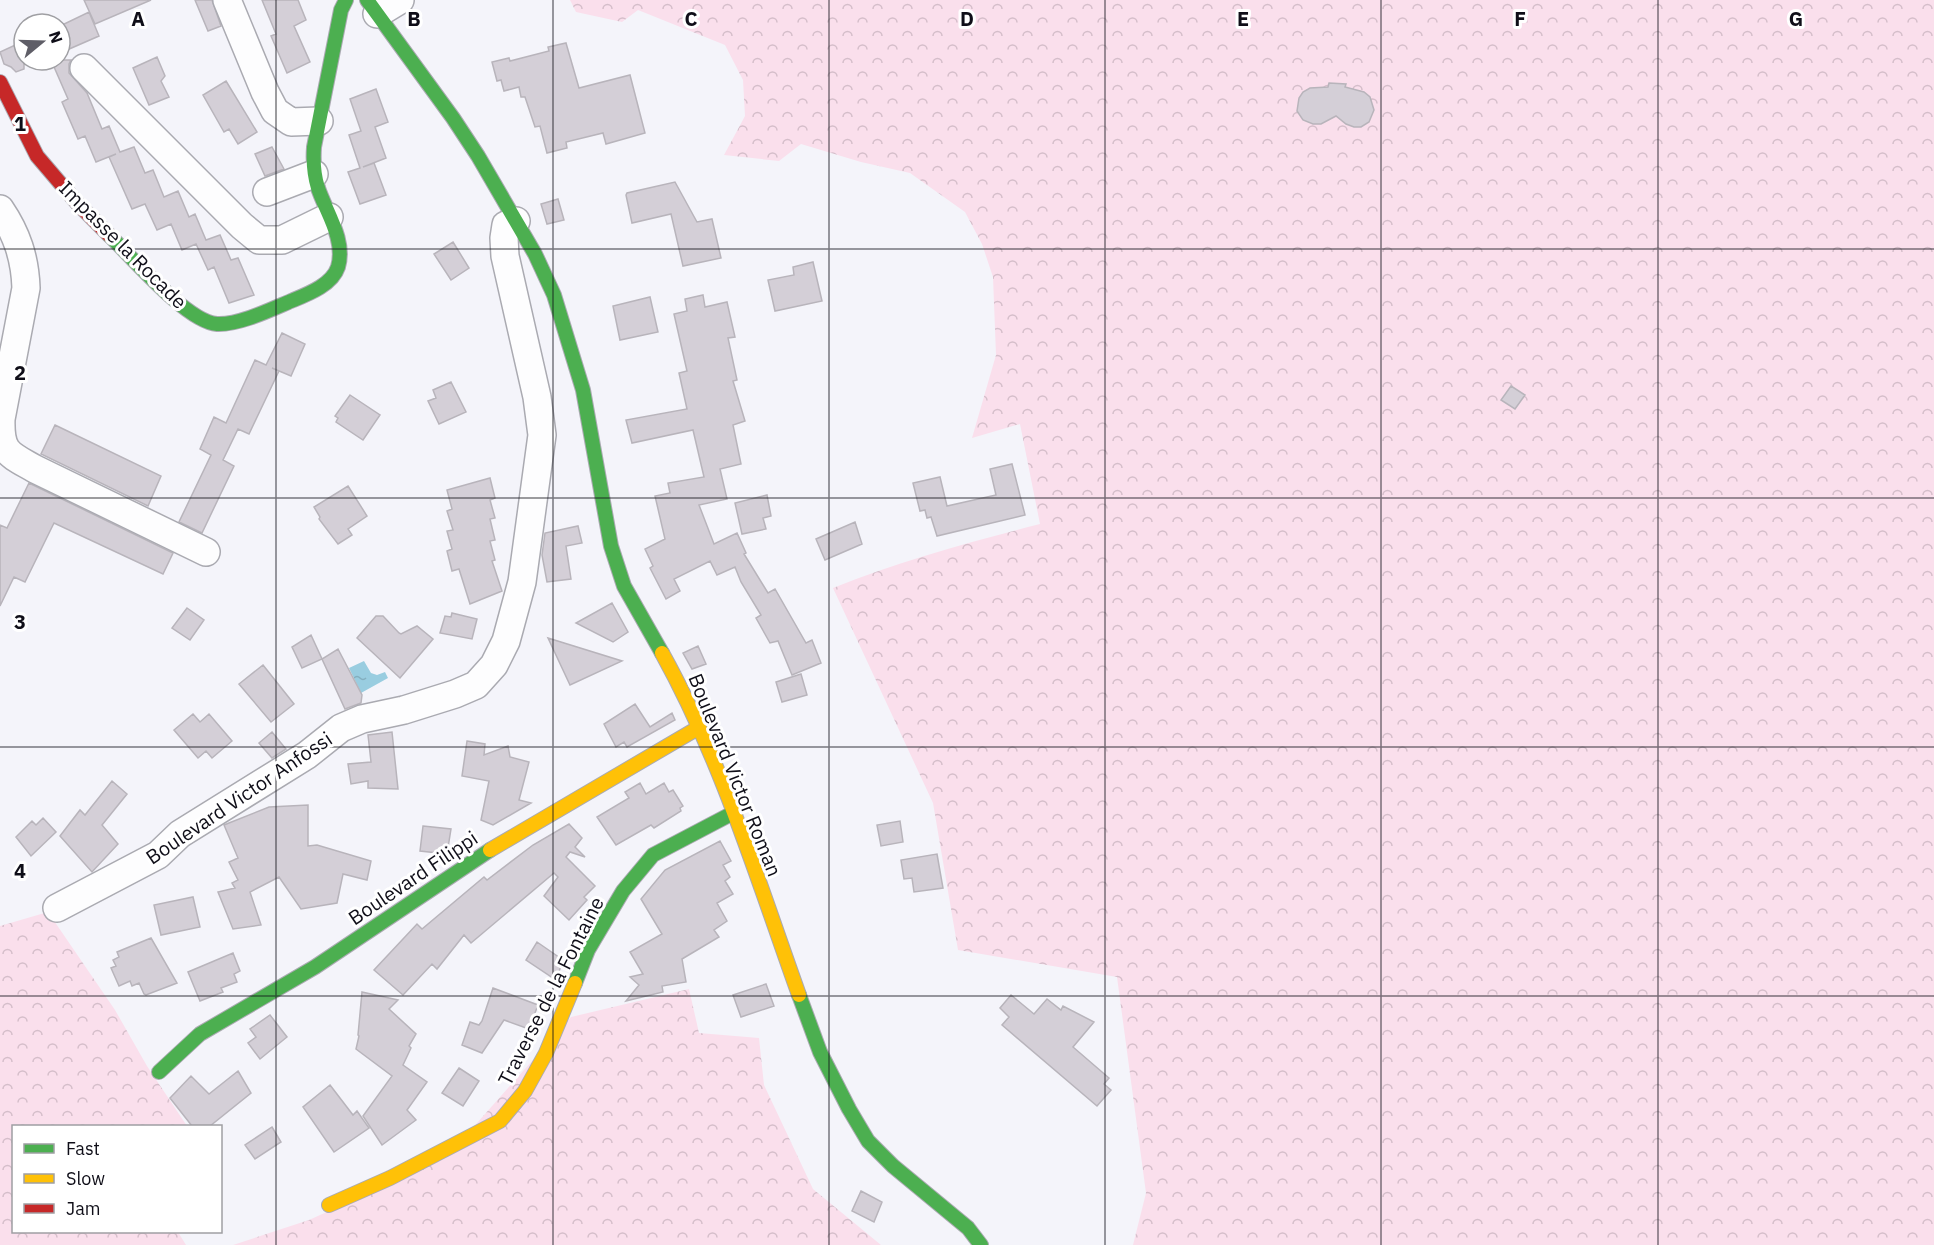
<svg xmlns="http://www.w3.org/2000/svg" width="1934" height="1245" viewBox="0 0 1934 1245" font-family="'IBM Plex Sans',sans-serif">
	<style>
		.forest { fill: url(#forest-crowns) }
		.water { fill: url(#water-ripples) }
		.building { fill: #d4cfd7; stroke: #b8b4bb; stroke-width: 1.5 }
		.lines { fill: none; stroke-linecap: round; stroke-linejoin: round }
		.street-casing { stroke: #aaaab1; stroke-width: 30 }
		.fast-casing { stroke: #aaaab1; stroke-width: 16 }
		.slow-casing { stroke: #aaaab1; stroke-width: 16 }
		.jam-casing { stroke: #aaaab1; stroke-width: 16 }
		.street { stroke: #fdfdfe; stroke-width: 27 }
		.fast { stroke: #4caf50; stroke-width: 14 }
		.slow { stroke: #ffc107; stroke-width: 14 }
		.jam { stroke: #c62828; stroke-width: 14 }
		.grid { fill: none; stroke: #0f0e18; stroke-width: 1.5; stroke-opacity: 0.55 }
		.labels { text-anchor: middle; stroke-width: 6; stroke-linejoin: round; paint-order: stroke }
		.street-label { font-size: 20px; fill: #0f0e18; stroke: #fff }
		.grid-label { font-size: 20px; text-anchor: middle; font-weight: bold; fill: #0f0e18; stroke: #fff; stroke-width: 6; stroke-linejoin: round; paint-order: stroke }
	</style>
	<defs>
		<pattern id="forest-crowns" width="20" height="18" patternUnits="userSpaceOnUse" patternTransform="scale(1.5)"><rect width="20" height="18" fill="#fadfec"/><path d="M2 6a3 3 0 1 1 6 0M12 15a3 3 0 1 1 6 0" fill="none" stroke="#d5beca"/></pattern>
		<pattern id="water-ripples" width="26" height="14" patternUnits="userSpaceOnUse" patternTransform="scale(1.5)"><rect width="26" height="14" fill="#99cde0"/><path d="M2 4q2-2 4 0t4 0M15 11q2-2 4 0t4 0" fill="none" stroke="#83afbf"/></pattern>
	</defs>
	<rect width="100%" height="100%" fill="#f4f4fa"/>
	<path class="forest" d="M570,0H1934V1245H1133L1146,1193L1117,977L958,950L933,803L833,588C900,561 970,542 1040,524L1020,424L972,438L996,355L993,277L982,244L965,212L910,173L861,162L801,144L779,161L724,155L745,116L743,80L725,45L638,10L622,22L576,12Z
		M48,912L115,1010L147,1066L187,1126H14V1232H178L186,1245H0V926Z
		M689,989L699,1033L759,1038L764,1085L813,1189L881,1245H233L309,1220L446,1158L571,1017Z"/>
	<path class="water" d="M364,661L371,673L377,675L385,672L388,678L361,693L349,668Z"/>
	<path class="building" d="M84,0H151L95,24Z
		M195,0H212L221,26L208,31Z
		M262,0H298L306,20L294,26L310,62L287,73L271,36L276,34Z
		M89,12L99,36L60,53V26Z
		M24,41V69L16,72L11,67L4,64L0,52Z
		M566,43L579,88L630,75L645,133L606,144L603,133L566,142L567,148L547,153L540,126L535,127L525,97H521L519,87L504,91L501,80L497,81L492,62L509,58L510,61L549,51L548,47Z
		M157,57L165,76L161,81L169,97L149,105L133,68Z
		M51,60H71L69,64V73L87,93L102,129L109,126L120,152L134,147L145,173L153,170L164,197L178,191L189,217L195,214L206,240L220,235L231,260L238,258L254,295L229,303L214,267L208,270L196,244L182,250L171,224L157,230L145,204L132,209L109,157L116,154L96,162L85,136L78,139L62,102L68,99Z
		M226,81L257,132L238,144L229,129L224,132L203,95Z
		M1329,83L1346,84L1345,87L1364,92L1370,97L1374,110L1369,122L1361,127H1354L1346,124L1336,116L1321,124H1313L1303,120L1297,111L1299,98L1303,92L1310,88L1328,87Z
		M376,89L388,122L375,127L386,158L363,167L374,163L386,195L360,204L348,172L360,168L349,135L361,131L350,99Z
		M272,147L284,169L265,176L255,154Z
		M675,182L697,222L712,219L721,258L683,266L671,214L632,223L626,195L627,193Z
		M558,199L564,220L547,224L541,204Z
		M453,242L469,268L451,280L434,254Z
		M813,262L822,301L775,311L768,280L794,275L793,267Z
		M703,295L705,307L727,302L735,337L728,338L737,380L733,381L745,421L733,425L741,464L720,469L727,499L699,505L714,544L737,533L746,553L744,554L768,593L775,589L806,643L812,640L821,663L792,675L778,641L770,643L756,618L761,615L741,582L735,567L717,575L710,561L674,579L680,591L666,599L650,568L653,566L645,549L665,539L655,496L670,493L668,483L704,477L693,430L632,443L626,420L687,409L679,373L687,371L674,314L687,311L685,299Z
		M650,297L658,332L620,340L613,306Z
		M282,333L305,344L291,376L272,368L279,371L249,434L238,429L223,460L234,466L202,533L179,522L211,455L200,449L214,417L226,423L255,360L266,365Z
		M451,382L466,412L439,424L428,401L436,398L433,390Z
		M1511,386L1525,395L1515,409L1501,400Z
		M350,395L380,415L363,440L336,422L338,418L335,416Z
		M55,425L161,476L148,506L41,454Z
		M1012,464L1025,515L937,536L931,517L927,518L925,510L920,511L913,483L940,477L947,506L996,495L990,469Z
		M490,478L495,498L490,500L495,518L490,519L495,540L490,541L495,560L492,561L502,591L470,604L459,569L452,571L447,551L452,549L447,531L453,530L447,511L452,509L447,490Z
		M29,483L173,553L163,574L54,523L25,582L14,577L0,606V525L7,528Z
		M348,486L367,516L348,529L352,535L338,544L319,519L320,517L314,507Z
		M767,495L771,516L763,518L766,529L742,534L735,503Z
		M855,522L862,544L825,560L816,539Z
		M578,526L582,543L566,546L571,579L547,582L542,555L545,533Z
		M612,603L628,632L613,642L576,623Z
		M187,608L204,620L190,640L172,628Z
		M452,613L477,619L472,639L440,633L445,616L451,617Z
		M376,616H383L399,633L401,634L417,626L433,639L400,678L357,638Z
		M311,635L322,659L302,668L292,647Z
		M548,638L622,661L570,685Z
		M698,646L706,664L692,669L683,653Z
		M338,649L362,695L361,703L345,709L322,659Z
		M263,665L294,704L271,722L239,684Z
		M801,674L807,695L782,702L776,682Z
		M635,704L650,727L672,713L675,720L627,747L624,742L616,747L604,724Z
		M193,714L200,722L209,714L232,741L212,758L206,751L198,758L174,730Z
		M272,732L286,749L272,758L259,743Z
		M392,732L398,789L368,788V781L351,784L348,764L371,762L368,735Z
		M467,741L485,744L484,755L508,746L510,757L529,762L519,800L531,803L493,825L481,820L489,781L462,776Z
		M112,781L127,794L102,825L118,844L92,872L60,836L80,810L85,815Z
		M640,783L646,794L664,783L669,792L673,790L683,806L680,808L681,811L654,828L651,825L616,845L597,817L629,798L625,792Z
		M308,805V846L317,845L371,861L367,880L343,874L337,903L301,909L279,877L250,892L261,925L233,929L218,892L235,888L232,883L238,880L229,862L238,858L224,825L269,807Z
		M43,818L56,832L31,856L16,837L32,821L36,825Z
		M900,821L903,842L881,846L877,825Z
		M569,824L582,838L575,847L585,857L570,852L566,857L595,886L584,897L587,900L569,920L544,896L558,877L554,873L471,943L464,935L437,969L432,964L403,995L374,970L417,924L422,929L484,877L487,880L533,845Z
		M423,826L451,829L447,854L420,851Z
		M720,841L731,861L723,865L730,877L725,881L733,894L717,903L727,921L714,930L719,937L682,959L686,982L662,986L663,992L626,1001L639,985L630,977L643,974L630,952L662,934L641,899L665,870Z
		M937,854L943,888L914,892L912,878L904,879L901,860Z
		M193,897L200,927L161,935L154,905Z
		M151,938L177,983L146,995L144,994L139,983L132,986L130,981L119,986L111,968L116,966L113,960L119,957L117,952Z
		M537,942L563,960L556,980L526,960Z
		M233,953L240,971L234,974L237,982L221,988L223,992L200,1001L188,972Z
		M766,984L774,1006L741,1017L733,995Z
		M493,988L538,1005L529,1029L504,1020L482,1053L462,1045L470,1022L479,1025L482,1021Z
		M362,992L398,1000L389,1009L416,1034L409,1046L411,1048L403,1065L427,1082L407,1110L416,1120L382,1145L363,1116L392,1076L356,1049L359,1036L358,1035Z
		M1011,995L1034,1014L1047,999L1061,1010L1063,1006L1094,1022L1073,1047L1109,1078L1104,1084L1111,1090L1097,1106L1002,1025L1009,1017L1000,1008Z
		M270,1015L287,1037L260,1059L248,1043L256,1037L250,1029Z
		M459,1068L479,1081L463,1106L442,1093Z
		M238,1071L251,1093L210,1126H192L170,1098L191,1076L209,1094Z
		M330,1085L353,1115L357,1111L369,1128L334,1152L303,1107Z
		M272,1127L281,1142L255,1159L245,1145Z
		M861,1191L882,1202L874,1222L852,1211Z"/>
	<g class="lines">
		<defs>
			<path id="street" d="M227,0L265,92L275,111L291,122L319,121
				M377,14L400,0
				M84,68L242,226L259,240H282L329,217
				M267,192L314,174
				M0,209C17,234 25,258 26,288L1,419C0,453 9,454 35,469L206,552
				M57,908L158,855L180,834L307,755L341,728L362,719L404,710L455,694L476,685L494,665L506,641L522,582L542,435L537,397L505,256L504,238L506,225L516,221"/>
			<path id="fast" d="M367,0L453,118L478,156L535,254L554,295L583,390L611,546L624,586L662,653
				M109,235C132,257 187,322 217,324C239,325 272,309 291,301C308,294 332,285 338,267C346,240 326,212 318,188C314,175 313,161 314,147L341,10L346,0
				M575,983L588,950L623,891L653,855L733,813
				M799,995L820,1052L849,1109L868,1141L893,1166L968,1228L981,1245
				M159,1072L200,1034L315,967L490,850"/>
			<path id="slow" d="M662,653C721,759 758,881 799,995
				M490,850L698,728
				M329,1205L390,1178L500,1121L525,1091L546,1053L575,983"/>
			<path id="jam" d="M0,82L37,156L78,204L109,235"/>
		</defs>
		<use href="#street" class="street-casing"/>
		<use href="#fast" class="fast-casing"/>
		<use href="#slow" class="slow-casing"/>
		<use href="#jam" class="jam-casing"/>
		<use href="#street" class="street"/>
		<use href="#fast" class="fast"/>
		<use href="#slow" class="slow"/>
		<use href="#jam" class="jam"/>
	</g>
	<path class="grid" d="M276,0V1245M553,0V1245M829,0V1245M1105,0V1245M1381,0V1245M1658,0V1245M0,249H1934M0,498H1934M0,747H1934M0,996H1934"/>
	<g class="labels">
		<g class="street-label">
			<text transform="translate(123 245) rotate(45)" y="7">Impasse la Rocade</text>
			<text transform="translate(735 775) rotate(68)" y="7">Boulevard Victor Roman</text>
			<text transform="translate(239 798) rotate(-34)" y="7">Boulevard Victor Anfossi</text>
			<text transform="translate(413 878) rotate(-34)" y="7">Boulevard Filippi</text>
			<text transform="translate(551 991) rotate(-63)" y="7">Traverse de la Fontaine</text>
		</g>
	</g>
	<g class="grid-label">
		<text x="138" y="26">A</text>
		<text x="414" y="26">B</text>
		<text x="691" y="26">C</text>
		<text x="967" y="26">D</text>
		<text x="1243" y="26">E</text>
		<text x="1520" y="26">F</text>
		<text x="1796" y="26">G</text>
		<text x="20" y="131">1</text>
		<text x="20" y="380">2</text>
		<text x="20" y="629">3</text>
		<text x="20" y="878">4</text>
	</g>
	<rect x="12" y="1125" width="210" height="108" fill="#ffffff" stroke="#9f9fa3" stroke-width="1.5"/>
	<rect x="24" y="1144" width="30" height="9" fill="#4caf50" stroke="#9f9fa3" stroke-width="1.5"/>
	<text x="66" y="1155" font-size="18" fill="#0f0e18">Fast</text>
	<rect x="24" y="1174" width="30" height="9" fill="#ffc107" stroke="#9f9fa3" stroke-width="1.5"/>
	<text x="66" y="1185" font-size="18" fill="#0f0e18">Slow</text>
	<rect x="24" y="1204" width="30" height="9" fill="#c62828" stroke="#9f9fa3" stroke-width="1.5"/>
	<text x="66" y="1215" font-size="18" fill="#0f0e18">Jam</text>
	<g transform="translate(42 42) rotate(71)"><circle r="28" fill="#ffffff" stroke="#9f9fa3" stroke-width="1.5"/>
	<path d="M0-4.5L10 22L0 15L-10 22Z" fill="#5f5e67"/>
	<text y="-9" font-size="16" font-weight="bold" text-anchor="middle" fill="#0f0e18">N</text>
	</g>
</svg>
